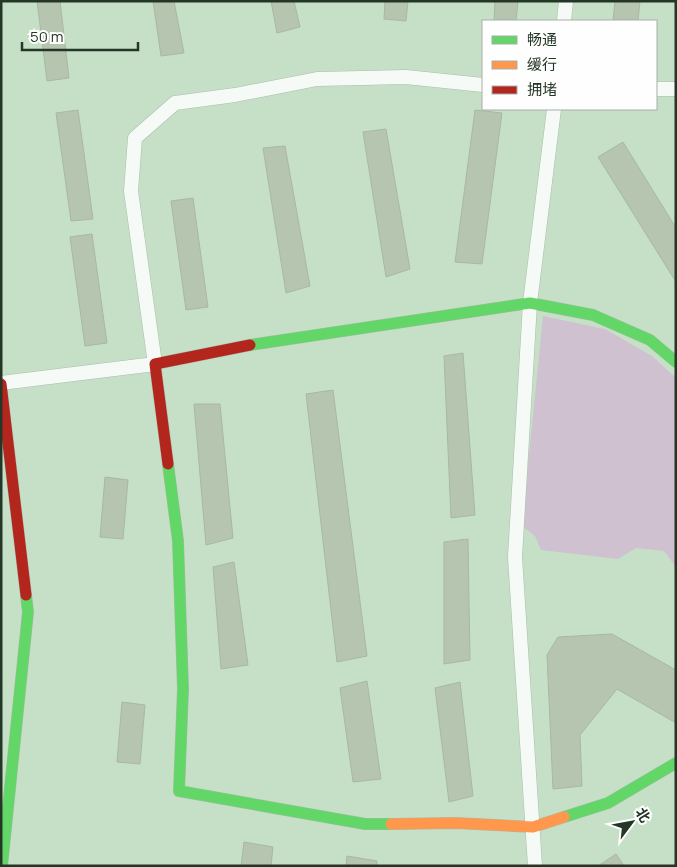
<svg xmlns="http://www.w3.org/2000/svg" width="677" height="867" viewBox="0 0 677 867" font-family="Manrope,'Noto Sans SC',sans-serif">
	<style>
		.green { fill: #cfc1d0 }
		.building { fill: #b5c5b0; stroke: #a8b8a3 }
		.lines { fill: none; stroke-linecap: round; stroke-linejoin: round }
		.street-casing { stroke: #a9bdaa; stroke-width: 15 }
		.fast-casing { stroke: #a9bdaa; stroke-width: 12 }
		.slow-casing { stroke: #a9bdaa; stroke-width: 12 }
		.jam-casing { stroke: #a9bdaa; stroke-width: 12 }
		.street { stroke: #f6faf7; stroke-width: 14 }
		.fast { stroke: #63d668; stroke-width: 11 }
		.slow { stroke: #ff974d; stroke-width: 11 }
		.jam { stroke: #b3261e; stroke-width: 11 }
	</style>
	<rect width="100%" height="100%" fill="#c6e0c8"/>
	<path class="green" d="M543,316L605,329L652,356L676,378V567L664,551L636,548L618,559L541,550L535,536L522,526Z"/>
	<path class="building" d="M37,1H60L69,78L47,81Z
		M153,1H174L184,53L161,56Z
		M271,1H294L300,27L277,33Z
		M385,1H408L406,21L384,19Z
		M495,1H518L516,21H494Z
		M615,1H640L638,21H613Z
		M78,110L93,219L71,221L56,113Z
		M475,110L502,113L482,264L455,262Z
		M386,129L410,269L386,277L363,132Z
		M623,142L676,228V282L598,157Z
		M285,146L310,286L286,293L263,148Z
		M193,198L208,307L186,310L171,201Z
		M92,234L107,343L85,346L70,237Z
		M463,353L475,515L451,518L444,356Z
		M333,390L367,656L337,662L306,394Z
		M194,404H220L233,538L206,545Z
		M105,477L128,480L123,539L100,537Z
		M468,539L470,660L444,664V542Z
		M234,562L248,665L221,669L213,567Z
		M612,634L676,670V723L617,689L580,735L582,786L553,789L547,655L558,637Z
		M367,681L381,779L353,782L340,688Z
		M460,682L473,796L449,802L435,688Z
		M122,702L145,705L140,764L117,762Z
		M244,842L273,847L271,866H241Z
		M616,854L624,866H598Z
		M347,856L377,861V866H346Z"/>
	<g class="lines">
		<defs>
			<path id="street" d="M564,21L566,1
				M656,89H676
				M1,383L155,364L131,191L135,138L175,103L235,95L317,79L406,77L483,85
				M535,866L515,557L530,303L554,109"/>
			<path id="fast" d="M250,345L530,303L593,315L650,340L676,362
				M168,464L178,541L183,689L179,791L365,824H391
				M564,817L608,803L676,763
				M2,866L28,612L26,595"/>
			<path id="slow" d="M391,824L455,823L533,827L564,817"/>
			<path id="jam" d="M1,384L26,595
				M168,464L155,364L250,345"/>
		</defs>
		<use href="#street" class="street-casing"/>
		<use href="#fast" class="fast-casing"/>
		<use href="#slow" class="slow-casing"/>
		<use href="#jam" class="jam-casing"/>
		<use href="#street" class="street"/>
		<use href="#fast" class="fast"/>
		<use href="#slow" class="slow"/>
		<use href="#jam" class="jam"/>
	</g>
	<rect width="677" height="867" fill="none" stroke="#243625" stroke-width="5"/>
	<rect x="482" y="20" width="175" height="90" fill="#fefefe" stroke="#a7aea7"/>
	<rect x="492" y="36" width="25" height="8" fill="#63d668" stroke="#a7aea7"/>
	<text x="527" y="45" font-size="15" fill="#243625">畅通</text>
	<rect x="492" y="61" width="25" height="8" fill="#ff974d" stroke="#a7aea7"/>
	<text x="527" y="70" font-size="15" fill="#243625">缓行</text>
	<rect x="492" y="86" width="25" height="8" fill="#b3261e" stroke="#a7aea7"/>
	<text x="527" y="95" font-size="15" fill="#243625">拥堵</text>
	<g transform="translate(632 822) rotate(58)" stroke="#fefefe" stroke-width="4" paint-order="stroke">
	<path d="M0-4L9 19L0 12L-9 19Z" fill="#243625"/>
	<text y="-8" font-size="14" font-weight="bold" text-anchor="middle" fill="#243625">北</text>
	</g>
	<path d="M22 42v8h116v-8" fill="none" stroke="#243625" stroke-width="2.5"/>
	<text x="30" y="42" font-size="15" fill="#243625" stroke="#fefefe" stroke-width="4" paint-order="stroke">50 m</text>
</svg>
